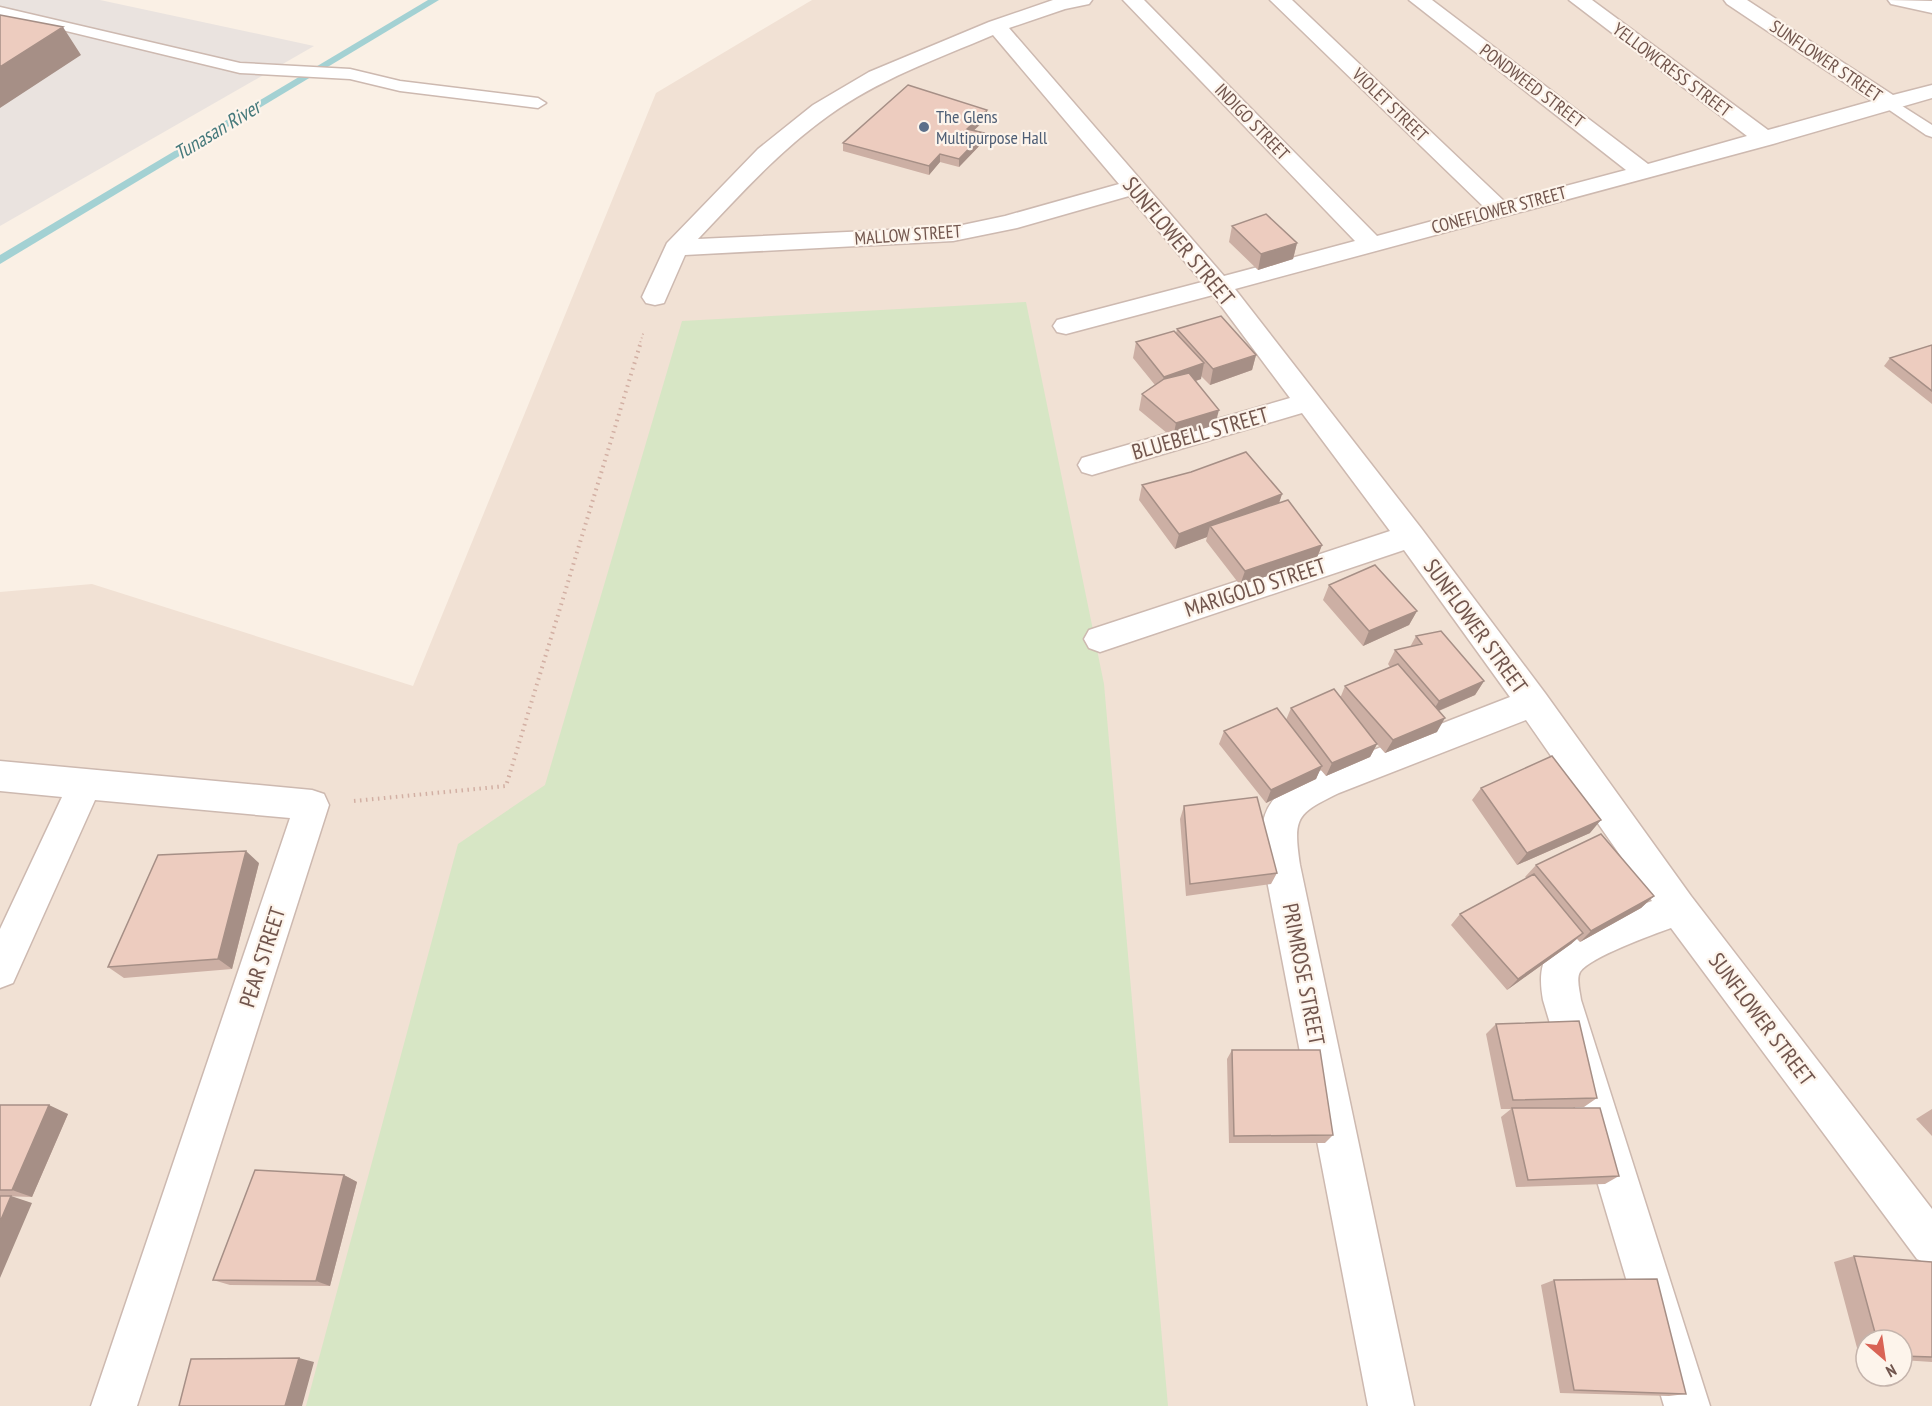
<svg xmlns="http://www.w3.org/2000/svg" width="1932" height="1406" viewBox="0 0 1932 1406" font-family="'PT Sans Narrow',sans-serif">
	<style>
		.residential { fill: #f1e1d4; fill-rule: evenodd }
		.industrial { fill: #eae3df }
		.green { fill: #d7e6c5 }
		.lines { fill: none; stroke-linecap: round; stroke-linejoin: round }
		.stream { fill: #a3d1d3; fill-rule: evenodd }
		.service-casing { stroke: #cdb9b0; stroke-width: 3 }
		.minor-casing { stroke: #cdb9b0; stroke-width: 3 }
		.path-far1 { stroke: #d2afa3; stroke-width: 2; stroke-dasharray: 1 3; stroke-linecap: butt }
		.path { stroke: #d2afa3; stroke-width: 4; stroke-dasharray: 1.5 4.5; stroke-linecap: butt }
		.service { fill: #fff; fill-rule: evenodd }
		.minor { fill: #fff; fill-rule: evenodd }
		.wall { fill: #ccafa4 }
		.shaded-wall { fill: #a68f86 }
		.building { fill: #edccbf; stroke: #a68f86; stroke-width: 1.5 }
		.service-dot { fill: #5c6f8a; stroke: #fdf4eb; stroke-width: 2 }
		.labels { text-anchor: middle; stroke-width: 4.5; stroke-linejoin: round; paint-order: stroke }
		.far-street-label { font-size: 18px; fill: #71554d; stroke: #fdf4eb }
		.far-service-label { font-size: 18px; fill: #4e5e75; stroke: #fdf4eb; text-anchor: start }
		.far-water-label { font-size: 20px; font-style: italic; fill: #45797b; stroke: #fdf4eb }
		.street-label { font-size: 22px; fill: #71554d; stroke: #fdf4eb }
	</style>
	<rect width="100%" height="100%" fill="#faf0e5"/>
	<path class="residential" d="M812,0H1932V1406H0V592L92,584L413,686L656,93ZM1866,1340H1902V1376H1866Z"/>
	<path class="industrial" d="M0,0H100L314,46L0,226Z"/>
	<path class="green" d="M1026,302L1104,684L1168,1406H306L458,844L545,785L682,321Z"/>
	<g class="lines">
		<path class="stream" d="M428,0H439L0,264V255Z"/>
		<defs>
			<path id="service" d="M0,7L240,63L350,69L400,81L538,98L546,103L538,108L400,91L350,79L240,73L0,15Z
				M1888,97L1932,125V137L1926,135L1882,105L1880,102L1882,99Z"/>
			<path id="minor" d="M1053,0H1092L1089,4L1065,9L1009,28L1224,276L1355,241L1123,0H1144L1377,236L1484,207L1270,0H1292L1505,202L1626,170L1409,0H1432L1648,164L1747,136L1569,0H1592L1768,130L1872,101L1727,4L1724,0H1747L1893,95L1932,85V98L1773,144L1235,289L1421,528L1545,693L1691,896L1932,1209V1266L1917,1259L1671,928C1652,935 1590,957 1580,972C1576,979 1580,992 1581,1000L1710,1406H1664L1543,1000C1540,983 1539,965 1550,950C1564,931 1628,910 1652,901L1526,720L1339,793C1296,814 1293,817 1300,865L1414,1406H1368L1264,865C1258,824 1261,801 1299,779L1510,697L1404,550L1100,652L1089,648L1084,639L1089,630L1390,531L1302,413L1092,475L1082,472L1078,465L1082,458L1290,398L1213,295L1066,334L1057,332L1053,326L1057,320L1202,282L1129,196L1017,228L953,241L685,255L664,303L655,305L646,303L642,297L667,243L758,149L813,105L869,72L989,22ZM993,35L1119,184L1005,216L953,227L698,239C739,196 779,151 828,116C877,80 937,59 993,35Z
				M1888,0L1932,1V13L1891,4Z
				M0,761L312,790L324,794L329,805L137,1406H91L290,818L95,800L13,983L0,988V929L62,797L0,791Z"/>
		</defs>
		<use href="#service" class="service-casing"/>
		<use href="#minor" class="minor-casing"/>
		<path class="path-far1" d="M639,346L644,331"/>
		<path class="path" d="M354,801L506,786L640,345"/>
		<use href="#service" class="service"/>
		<use href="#minor" class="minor"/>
	</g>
	<path class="wall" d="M987,110V118L974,130L984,133V141L959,167L940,162L929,175L843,151V143Z
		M1232,226L1297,243L1293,259L1258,270L1229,242Z
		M1177,329L1256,355L1252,370L1210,385L1201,376V379L1196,381L1215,425L1173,438L1139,410L1142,394L1155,385L1133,358L1136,342L1176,333Z
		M1932,345V404L1884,366L1890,358Z
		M1142,485L1282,494L1279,503L1322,545L1316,560L1240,585L1206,541L1207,537L1175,549L1139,500Z
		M1329,585L1417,611L1409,625L1363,646L1323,600Z
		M1416,636L1484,681L1475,695L1439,711L1437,732L1385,753L1377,744L1370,757L1326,776L1320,769L1316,779L1266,803L1219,744L1224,731L1286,720L1291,708L1341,696L1345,686L1390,667L1388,664L1395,650L1410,647Z
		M1481,788L1590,833L1517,865L1472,800Z
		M1184,806L1277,873L1271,884L1186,896L1180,819Z
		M259,863L232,969L124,978L108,967Z
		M1536,865L1654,896L1641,908L1580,942L1577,939L1571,944L1507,990L1451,925L1460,914L1527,878L1525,877Z
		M1496,1024L1597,1098L1584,1107L1528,1108L1619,1176L1605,1184L1516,1187L1501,1117L1511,1109H1501L1486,1034Z
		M1232,1050L1333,1135L1325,1143H1229L1227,1059Z
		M0,1105L68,1114L32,1197L0,1196Z
		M1932,1109V1136L1916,1119Z
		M344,1175L357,1182L330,1286L230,1285L213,1280Z
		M1854,1256L1932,1262V1362L1902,1360V1340H1866V1359H1860L1834,1262Z
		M1554,1280L1686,1394L1669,1396L1560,1393L1541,1285Z"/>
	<path class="shaded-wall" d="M63,27L81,55L0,108V67Z
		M987,110V118L967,137V129Z
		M984,133V141L959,167V159Z
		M940,154V162L929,175V166Z
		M1297,243L1293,259L1258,270L1261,254Z
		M1256,355L1252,370L1210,385L1213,369Z
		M1204,363L1201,379L1161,392L1164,377Z
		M1219,410L1215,425L1173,438L1176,423Z
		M1282,494L1277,509L1210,526L1207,537L1175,549L1179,534Z
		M1322,545L1316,560L1240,585L1245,571Z
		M1417,611L1409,625L1363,646L1369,631Z
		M1484,681L1475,695L1431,714L1439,701Z
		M1445,718L1437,732L1385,753L1393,740Z
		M1377,744L1370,757L1326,776L1332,763Z
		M1322,766L1316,779L1266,803L1271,790Z
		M1601,820L1590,833L1517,865L1527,853Z
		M246,851L259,863L232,969L218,959Z
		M1654,896L1641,908L1580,942L1591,931Z
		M1583,933L1571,944L1507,990L1518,979Z
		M49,1105L68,1114L32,1197L12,1190Z
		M344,1175L357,1182L330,1286L316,1281Z
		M11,1196L32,1203L0,1278V1222Z
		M299,1358L314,1362L302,1406H285Z"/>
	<path class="building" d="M0,15L63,27L0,67Z
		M908,85L987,110L967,129L984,133L959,159L940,154L929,166L843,143Z
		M1266,214L1297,243L1261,254L1232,226Z
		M1221,316L1256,355L1213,369L1177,329Z
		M1174,331L1204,363L1164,377L1136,342Z
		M1932,345V391L1890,358Z
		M1189,373L1219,410L1176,423L1142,394L1164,379Z
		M1246,452L1282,494L1179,534L1142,485L1191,472Z
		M1288,500L1322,545L1245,571L1210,526Z
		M1375,565L1417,611L1369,631L1329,585Z
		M1441,631L1484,681L1439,701L1395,650L1422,644L1416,636Z
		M1398,664L1445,718L1393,740L1345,686Z
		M1334,689L1377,744L1332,763L1291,708Z
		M1277,708L1322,766L1271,790L1224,731Z
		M1552,756L1601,820L1527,853L1481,788Z
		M1257,797L1277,873L1190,884L1184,806Z
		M1601,834L1654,896L1591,931L1536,865Z
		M246,851L218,959L108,967L158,855Z
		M1534,874L1583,933L1518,979L1460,914Z
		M1579,1021L1597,1098L1513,1100L1496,1024Z
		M1232,1050H1320L1333,1135L1234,1136Z
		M0,1105H49L12,1190H0Z
		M1512,1108H1600L1619,1176L1528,1180Z
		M255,1170L344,1175L316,1281L213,1280Z
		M0,1196H11L0,1222Z
		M1854,1256L1932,1262V1357L1902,1356V1340H1877Z
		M1657,1279L1686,1394L1574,1390L1554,1280Z
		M299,1358L285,1406H179L191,1359Z"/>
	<circle class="service-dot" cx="924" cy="127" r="6"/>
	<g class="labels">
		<g class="far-street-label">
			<text transform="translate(1826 61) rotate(34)" y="6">SUNFLOWER STREET</text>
			<text transform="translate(1672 70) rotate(37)" y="6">YELLOWCRESS STREET</text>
			<text transform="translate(1532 86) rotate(37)" y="6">PONDWEED STREET</text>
			<text transform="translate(1390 105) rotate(44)" y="6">VIOLET STREET</text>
			<text transform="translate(1252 122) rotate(46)" y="6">INDIGO STREET</text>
			<text transform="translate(1499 210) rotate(-15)" y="6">CONEFLOWER STREET</text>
			<text transform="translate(908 235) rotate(-4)" y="6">MALLOW STREET</text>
		</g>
		<g class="far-service-label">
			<text x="936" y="123">The Glens<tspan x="936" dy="21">Multipurpose Hall</tspan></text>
		</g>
		<g class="far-water-label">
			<text transform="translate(217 130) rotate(-31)" y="7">Tunasan River</text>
		</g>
		<g class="street-label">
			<text transform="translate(1179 241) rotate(50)" y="8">SUNFLOWER STREET</text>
			<text transform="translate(1200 433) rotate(-16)" y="8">BLUEBELL STREET</text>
			<text transform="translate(1255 587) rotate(-18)" y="8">MARIGOLD STREET</text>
			<text transform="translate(1476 626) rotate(54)" y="8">SUNFLOWER STREET</text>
			<text transform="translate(262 957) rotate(-72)" y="8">PEAR STREET</text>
			<text transform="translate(1304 974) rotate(79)" y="8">PRIMROSE STREET</text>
			<text transform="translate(1762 1019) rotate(53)" y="8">SUNFLOWER STREET</text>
		</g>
	</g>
	<g transform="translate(1884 1358) rotate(151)"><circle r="28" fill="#fdf4eb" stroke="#c5b4ac" stroke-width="1.5"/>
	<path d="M0-4.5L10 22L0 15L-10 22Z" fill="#d96355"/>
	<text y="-9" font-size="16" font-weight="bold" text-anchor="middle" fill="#71554d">N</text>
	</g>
</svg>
